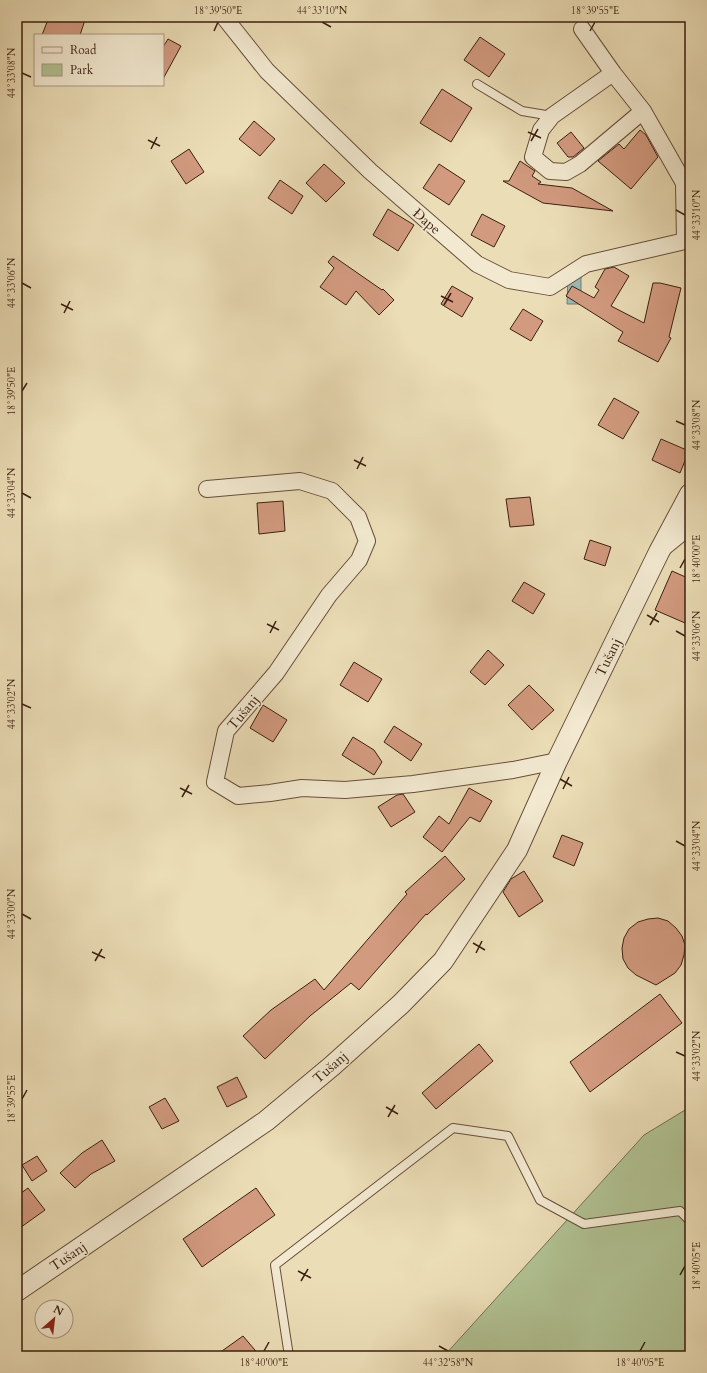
<svg xmlns="http://www.w3.org/2000/svg" width="707" height="1373" viewBox="0 0 707 1373" font-family="Cardo,serif">
	<style>
		.green { fill: #b1c293; stroke: #767052 }
		.water { fill: #9abab6; stroke: #747c74 }
		.building { fill: #d29a7f; stroke: #3c1f12 }
		.lines { fill: none; stroke-linecap: round; stroke-linejoin: round }
		.service-casing { stroke: #684e3b; stroke-width: 10 }
		.minor-casing { stroke: #684e3b; stroke-width: 18 }
		.tertiary-casing { stroke: #684e3b; stroke-width: 22 }
		.service { stroke: #f2e9d0; stroke-width: 8 }
		.minor { stroke: #f2e9d0; stroke-width: 16 }
		.tertiary { stroke: #f2e9d0; stroke-width: 20 }
		.ticks { fill: none; stroke: #3c1f12; stroke-width: 1.5 }
		.labels { text-anchor: middle; stroke-width: 3; stroke-linejoin: round; paint-order: stroke }
		.street-label { font-size: 14px; fill: #3c1f12; stroke: #f2e9d0 }
		.neatline { fill: none; stroke: #3c1f12; stroke-width: 1.5 }
		.ticks-label { font-size: 10px; text-anchor: middle; fill: #3c1f12 }
	</style>
	<rect width="100%" height="100%" fill="#ebddb6"/>
	<filter id="stains"><feTurbulence type="fractalNoise" baseFrequency=".005" numOctaves="4"/><feColorMatrix values="0 0 0 0 .2 0 0 0 0 .09 0 0 0 0 .02 0 0 0 .5 -.17"/></filter>
	<radialGradient id="worn" r=".72"><stop offset=".6" stop-color="#630" stop-opacity="0"/><stop offset="1" stop-color="#630" stop-opacity=".3"/></radialGradient>
	<path class="green" d="M690,1107V1356H444L644,1135Z"/>
	<path class="water" d="M568,276H581V304H567Z"/>
	<path class="building" d="M49,17H86L80,35H42Z
		M480,37L505,54L489,77L464,60Z
		M168,39L181,46L163,79V47Z
		M442,89L472,108L451,142L420,123Z
		M254,121L275,139L260,156L239,139Z
		M640,130L646,135L658,157L631,189L598,161L619,144L624,149Z
		M571,132L584,148L573,157H568L557,143Z
		M189,149L204,172L186,184L171,161Z
		M520,161L535,171L532,176L541,182L538,184L572,188L613,211L543,203L503,181H509Z
		M324,164L345,183L326,202L306,183Z
		M439,164L465,181L449,205L423,188Z
		M280,180L303,196L292,214L268,198Z
		M388,209L414,225L398,251L373,235Z
		M482,214L505,226L494,247L471,235Z
		M333,256L382,290L383,289L394,300L379,315L356,291L346,305L320,287L334,268L328,262Z
		M614,267L629,276L611,306L644,323L653,283H660L681,288L669,337L671,338L658,362L618,341L623,332L566,296L572,286L594,298L599,290L595,287L605,269Z
		M452,286L473,298L462,317L441,304Z
		M523,309L543,321L531,341L510,329Z
		M614,398L639,412L623,439L598,425Z
		M661,439L689,451L680,473L652,460Z
		M530,497L534,525L510,527L506,499Z
		M283,501L285,531L259,534L257,503Z
		M590,540L611,547L605,566L584,559Z
		M672,571L690,579V612L685,623L655,610Z
		M524,582L545,594L533,614L512,601Z
		M488,650L504,665L485,685L470,672Z
		M354,662L382,679L368,702L340,685Z
		M529,685L554,710L532,730L508,705Z
		M263,705L287,720L273,742L250,728Z
		M394,726L422,744L411,761L384,742Z
		M353,737L374,750L382,762L374,775L342,755Z
		M469,788L492,801L480,822L470,817L442,852L423,837L439,816L449,824Z
		M403,794L415,812L391,827L378,807L397,795Z
		M562,835L583,843L574,866L553,857Z
		M445,856L465,879L427,915L426,914L359,990L351,983L310,1016L265,1059L243,1036L271,1010L315,979L324,990L407,894L405,892Z
		M524,871L543,901L519,917L503,892L511,879Z
		M658,918L668,921L676,928L682,936L685,945L684,955L681,965L675,973L656,985L636,975L628,968L623,959L622,948L624,938L629,929L638,922L648,919Z
		M660,994L682,1023L590,1092L570,1062Z
		M479,1044L493,1061L436,1109L422,1093Z
		M237,1077L247,1097L227,1107L217,1087Z
		M165,1098L179,1121L162,1129L149,1107Z
		M102,1140L115,1161L91,1174L75,1188L60,1173L82,1153Z
		M37,1156L47,1171L32,1181L22,1165Z
		M28,1188L45,1210L17,1230V1196Z
		M256,1188L275,1215L202,1267L183,1239Z
		M243,1336L260,1356H215Z"/>
	<g class="lines">
		<defs>
			<path id="service" d="M477,84L522,111L552,116
				M289,1356L275,1265L453,1128L508,1136L540,1200L584,1224L680,1211L690,1221"/>
			<path id="minor" d="M224,17L267,71L370,171L477,264L509,280L550,287L586,264L685,241
				M582,29L613,73L643,111L684,183L685,241
				M613,73L552,116L541,130L533,157L550,171L566,172L580,164L643,111
				M207,489L300,481L332,491L358,517L367,541L359,560L329,595L276,673L226,731L215,782L238,796L270,793L302,788L345,790L413,784L513,770L557,761
				M663,548L690,526"/>
			<path id="tertiary" d="M17,1291L266,1121L332,1066L401,1004L443,961L517,850L557,761L659,552L690,494"/>
		</defs>
		<use href="#service" class="service-casing"/>
		<use href="#minor" class="minor-casing"/>
		<use href="#tertiary" class="tertiary-casing"/>
		<use href="#service" class="service"/>
		<use href="#minor" class="minor"/>
		<use href="#tertiary" class="tertiary"/>
	</g>
	<path class="ticks" d="M322,22L331,27M214,31L218,22M590,31L595,22M22,73L31,77M528,132L541,138M148,140L160,146M531,141L538,129M151,149L157,137M676,210L685,215M22,283L31,288M441,296L453,302M61,304L73,310M444,305L451,293M64,313L70,301M22,391L27,383M676,421L685,425M354,460L366,466M357,469L363,457M22,493L31,498M680,568L685,559M647,615L659,622M267,624L279,630M650,625L657,613M676,631L685,636M270,633L276,621M22,704L31,708M560,779L572,786M180,788L192,794M563,789L569,777M182,797L189,785M676,841L685,846M22,914L31,919M473,943L485,950M92,952L105,958M476,953L482,941M95,961L102,949M676,1052L685,1056M22,1099L27,1090M386,1107L398,1114M388,1117L395,1105M298,1271L311,1278M680,1275L685,1266M301,1281L308,1269M439,1346L448,1351M264,1351L269,1342M640,1351L645,1342"/>
	<g class="labels">
		<g class="street-label">
			<text transform="translate(427 221) rotate(41)" y="5">Đape</text>
			<text transform="translate(608 657) rotate(-64)" y="5">Tušanj</text>
			<text transform="translate(243 712) rotate(-50)" y="5">Tušanj</text>
			<text transform="translate(330 1067) rotate(-41)" y="5">Tušanj</text>
			<text transform="translate(68 1256) rotate(-34)" y="5">Tušanj</text>
		</g>
	</g>
	<rect width="707" height="1373" fill="none" stroke="#ebddb6" stroke-width="44"/>
	<rect x="34" y="34" width="130" height="52" fill="#f2e9d0" stroke="#a99884"/>
	<rect x="42" y="47" width="20" height="6" fill="#f2e9d0" stroke="#a99884"/>
	<text x="70" y="54" font-size="12" fill="#3c1f12">Road</text>
	<rect x="42" y="64" width="20" height="12" fill="#b1c293" stroke="#a99884"/>
	<text x="70" y="74" font-size="12" fill="#3c1f12">Park</text>
	<g transform="translate(54 1319) rotate(28)"><circle r="19" fill="#f2e9d0" stroke="#a99884"/>
	<path d="M0-3L7 15L0 10L-7 15Z" fill="#8f2418"/>
	<text y="-6" font-size="11" font-weight="bold" text-anchor="middle" fill="#3c1f12">N</text>
	</g>
	<rect x="22" y="22" width="663" height="1329" class="neatline"/>
	<g class="ticks-label">
		<text x="218" y="14">18°39'50"E</text>
		<text x="322" y="14">44°33'10"N</text>
		<text x="595" y="14">18°39'55"E</text>
		<text transform="translate(11 73) rotate(-90)" y="4">44°33'08"N</text>
		<text transform="translate(696 215) rotate(-90)" y="4">44°33'10"N</text>
		<text transform="translate(11 283) rotate(-90)" y="4">44°33'06"N</text>
		<text transform="translate(11 391) rotate(-90)" y="4">18°39'50"E</text>
		<text transform="translate(696 425) rotate(-90)" y="4">44°33'08"N</text>
		<text transform="translate(11 493) rotate(-90)" y="4">44°33'04"N</text>
		<text transform="translate(696 559) rotate(-90)" y="4">18°40'00"E</text>
		<text transform="translate(696 636) rotate(-90)" y="4">44°33'06"N</text>
		<text transform="translate(11 704) rotate(-90)" y="4">44°33'02"N</text>
		<text transform="translate(696 846) rotate(-90)" y="4">44°33'04"N</text>
		<text transform="translate(11 914) rotate(-90)" y="4">44°33'00"N</text>
		<text transform="translate(696 1056) rotate(-90)" y="4">44°33'02"N</text>
		<text transform="translate(11 1099) rotate(-90)" y="4">18°39'55"E</text>
		<text transform="translate(696 1266) rotate(-90)" y="4">18°40'05"E</text>
		<text x="264" y="1366">18°40'00"E</text>
		<text x="448" y="1366">44°32'58"N</text>
		<text x="640" y="1366">18°40'05"E</text>
	</g>
	<rect width="100%" height="100%" filter="url(#stains)"/>
	<rect width="100%" height="100%" fill="url(#worn)"/>
</svg>
